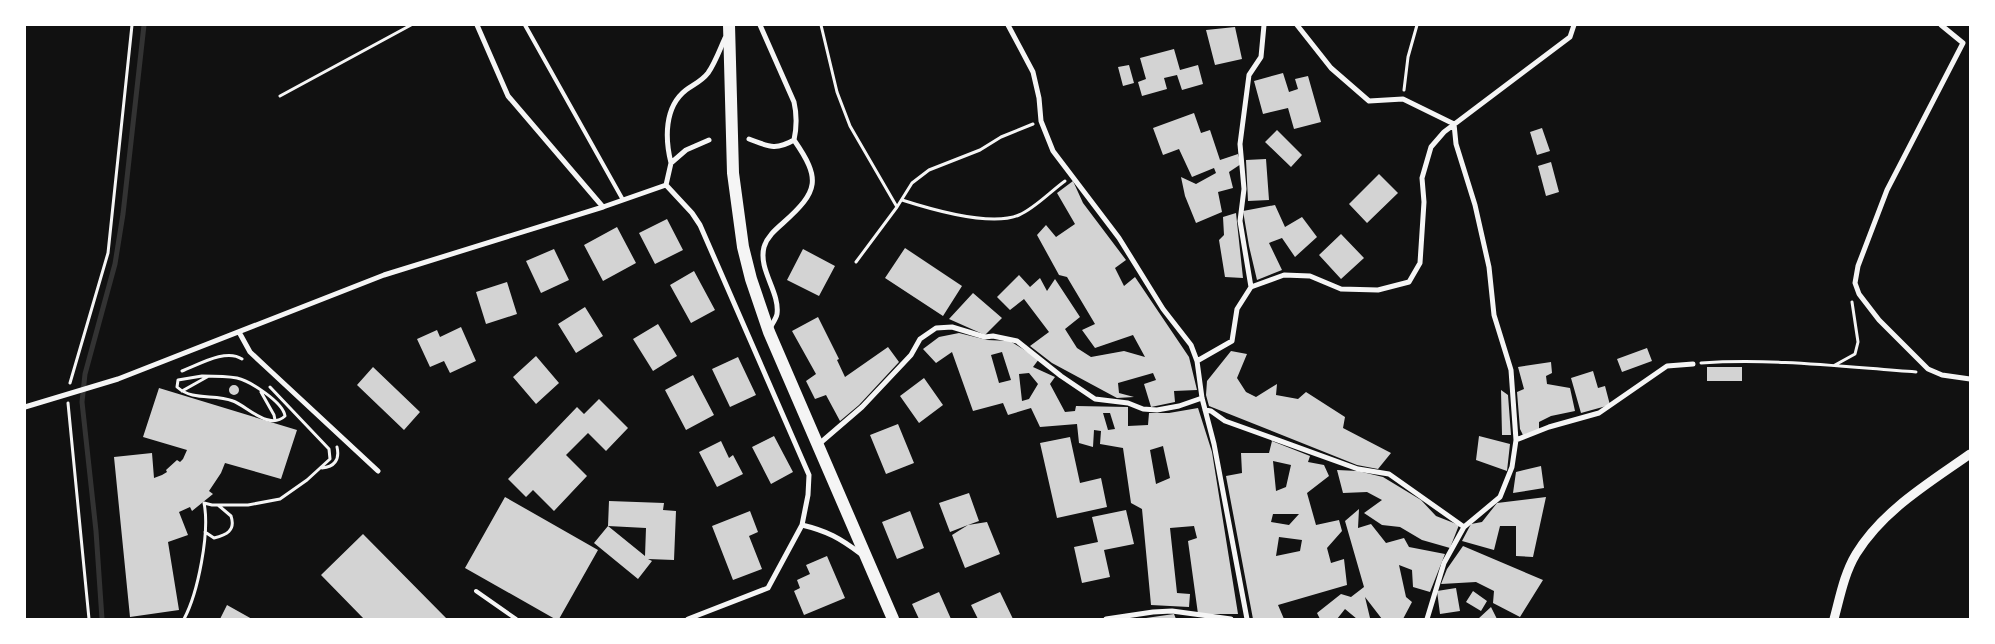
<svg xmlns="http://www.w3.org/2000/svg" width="1995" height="644" viewBox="0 0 1995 644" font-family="Bitter,serif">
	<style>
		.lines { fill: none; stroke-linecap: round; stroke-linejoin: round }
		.stream { stroke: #333; stroke-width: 5 }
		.building { fill: #d3d3d3; fill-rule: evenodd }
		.path { stroke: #f5f5f5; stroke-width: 3 }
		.service { stroke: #f5f5f5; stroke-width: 4 }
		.minor { stroke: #f5f5f5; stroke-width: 5 }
		.tertiary { stroke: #f5f5f5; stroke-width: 9 }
		.primary { stroke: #f5f5f5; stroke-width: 12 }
	</style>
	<rect width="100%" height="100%" fill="#111"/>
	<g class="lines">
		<path class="stream" d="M102,619L96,531L82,402L85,374L115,264L123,214L144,25"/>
	</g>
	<path class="building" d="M1235,27L1242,59L1215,65L1206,30Z
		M1174,49L1180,70L1198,65L1203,84L1182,90L1177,75L1164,78L1167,89L1142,96L1138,82L1146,79L1140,58Z
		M1129,65L1134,83L1123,86L1118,67Z
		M1283,73L1289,92L1298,89L1295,79L1308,76L1321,122L1294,129L1288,108L1263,114L1254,81Z
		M1194,113L1201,133L1210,130L1220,160L1238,154L1241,164L1229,172L1233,188L1218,192L1222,212L1196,223L1185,196L1181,177L1196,184L1216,173L1214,168L1192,177L1179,149L1163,155L1153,128Z
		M1542,128L1550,151L1537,155L1530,132Z
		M1277,130L1302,155L1291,167L1265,142Z
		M1266,159L1269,200L1248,201L1246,160Z
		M1551,162L1559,192L1546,196L1538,166Z
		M1379,174L1398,193L1367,223L1349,204Z
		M1073,181L1083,203L1126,260L1115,268L1124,286L1135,277L1189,357L1197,390L1174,391L1175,402L1151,407L1144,384L1156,380L1153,373L1118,383L1119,393L1134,397L1117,398L1052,363L1030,346L1049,332L1024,299L1010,310L997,297L1019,275L1030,287L1040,278L1047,291L1055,279L1080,317L1065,329L1077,348L1091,357L1124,351L1145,357L1133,335L1095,348L1082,330L1095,324L1067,277L1059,275L1037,235L1046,225L1056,237L1075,224L1057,193Z
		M1275,205L1285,227L1302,217L1317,237L1295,257L1282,238L1269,243L1282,270L1257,280L1249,246L1243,211Z
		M1236,213L1243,278L1225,277L1219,240L1224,235L1223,217Z
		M667,219L683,250L655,264L639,233Z
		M617,227L636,263L603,281L584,245Z
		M1341,234L1364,258L1341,279L1319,255Z
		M905,248L962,286L943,316L885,278Z
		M554,249L569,280L541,293L526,261Z
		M803,249L835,266L819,296L787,280Z
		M694,271L715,310L691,323L670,285Z
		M507,282L517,314L486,324L476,292Z
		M973,293L1002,318L985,335L949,319Z
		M585,307L603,336L576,353L558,324Z
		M818,317L839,359L837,360L845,377L888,347L899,362L859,405L840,421L826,395L815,399L806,381L816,374L792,331Z
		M658,324L677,356L653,371L633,339Z
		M461,327L476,361L450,373L444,361L430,367L417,339L437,330L440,337Z
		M959,333L987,340L1010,341L1039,359L1033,367L1055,377L1050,384L1065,412L1075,411L1076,406L1128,407V426L1148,425L1149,413H1169L1198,408L1212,452L1238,614H1198L1188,541L1197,538L1194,526L1170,528L1177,593L1190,594L1189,607L1151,605L1142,509L1131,503L1123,448L1100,444L1101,431L1094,430L1093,447L1079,443L1077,424L1040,427L1031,408L1008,415L1003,403L973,411L952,352L936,363L923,349L939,337ZM1002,352L1011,380L999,383L991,355ZM1029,373L1038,384L1029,399L1022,401L1019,374ZM1103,413H1110L1115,429L1108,430ZM1163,446L1170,478L1156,484L1150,450Z
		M1647,348L1652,361L1622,372L1617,359Z
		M1231,351L1247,354L1237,378L1246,392L1256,397L1277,384L1276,395L1298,399L1306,392L1345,417L1343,428L1391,453L1378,469L1357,465L1209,406L1206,395L1207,381Z
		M536,356L559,383L536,404L513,377Z
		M738,357L756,395L730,407L712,369Z
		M1551,362L1552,373L1546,376L1547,384L1570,388L1575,411L1551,416L1539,422V430L1523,435L1520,429L1517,392L1524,389L1518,367Z
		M373,367L420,412L404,430L357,385Z
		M1707,367H1742V381H1707Z
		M1593,371L1598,388L1605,386L1610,405L1581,413L1571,378Z
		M693,375L714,415L686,430L665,390Z
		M924,378L943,405L919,423L900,396Z
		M229 390a5 5 0 1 1 10 0a5 5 0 1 1-10 0Z
		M159,388L297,430L281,479L225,463L221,473L209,491L213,494L192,511L190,507L179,512L188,535L168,542L179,610L130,617L114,457L152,453L154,478L162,475L167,472L166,470L177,460L180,462L183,459L187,450L143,437Z
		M1501,390L1508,395L1511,435H1502Z
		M599,399L628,428L606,451L588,433L566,455L587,476L554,511L533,490L526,497L508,479L577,407L584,414Z
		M898,424L914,463L886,474L870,435Z
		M774,436L793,472L771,484L752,447Z
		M1479,436L1510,444L1507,471L1476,460Z
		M1070,437L1080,483L1101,478L1107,507L1057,518L1040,443Z
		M721,441L729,458L733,455L743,474L717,487L699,452Z
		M1272,441L1310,456L1308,462L1324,465L1329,476L1307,493L1316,525L1339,520L1342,531L1327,548L1331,563L1344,559L1347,585L1278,605L1284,619H1253L1226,476L1242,473L1241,453H1269ZM1273,461L1291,465L1286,487L1276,491ZM1273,514H1299L1289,525L1271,522ZM1279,537L1302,540L1300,551L1276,556Z
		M1541,466L1544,488L1513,493L1516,472Z
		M1337,470L1358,471L1383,477L1421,500L1436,516L1459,525L1450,548L1422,540L1400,527L1382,525L1364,513L1382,500L1367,492L1343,493Z
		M969,493L979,521L968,525L987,522L1000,554L965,568L952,535L968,525L950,532L939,503Z
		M505,497L598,550L559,619H555L465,568Z
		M1546,497L1533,557L1516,556V526H1500L1494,550L1462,541L1471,524L1482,522L1497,503Z
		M609,501L664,503L663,510L676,511L674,560L648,559L652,561L638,579L594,543L608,526ZM608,526L646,528L645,556Z
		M1359,509L1358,528L1371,524L1386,543L1404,538L1409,547L1445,554L1430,592L1413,587L1412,570L1399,565L1406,597L1412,602L1403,619H1382L1365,597L1370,618L1373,619H1357L1345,609L1337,619H1320L1317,613L1341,594L1351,597L1364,587L1345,521Z
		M1126,510L1134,544L1104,550L1110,577L1082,583L1074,547L1098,542L1092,517Z
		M750,511L758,532L749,536L762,569L733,580L712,526Z
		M910,511L924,548L897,559L882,522Z
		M363,534L447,619H364L321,575Z
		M1463,546L1543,580L1520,617L1493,603L1494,591L1476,582L1441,584L1447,569Z
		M827,556L845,598L804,615L794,591L800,588L797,580L810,574L806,565Z
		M1456,588L1460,611L1440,614L1437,591Z
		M1473,591L1487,601L1481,611L1466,602Z
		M939,592L951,619H919L912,604Z
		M1000,592L1013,619H978L971,605Z
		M227,605L252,619H220Z
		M1491,607L1497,619H1478Z
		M1174,614L1176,619H1146V618Z"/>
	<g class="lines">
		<path class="path" d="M821,25L837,92L850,126L897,207L912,183L929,170L980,150L1001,137L1033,124
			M1404,90L1408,57L1417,25
			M280,96L411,25
			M902,200C930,209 991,227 1019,215C1034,209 1051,191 1065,181
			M856,262L897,207
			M1701,363C1773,358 1845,367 1916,372
			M1835,365L1855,354L1858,342L1852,302
			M182,371C198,365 226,348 242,359
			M202,376C214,376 226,376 237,378C250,381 283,402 285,416C269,431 247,406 233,401C214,393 194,402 177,387L178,380Z
			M70,383L108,253L132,25
			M182,391L207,377
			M261,392L274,415L275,420
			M68,403L89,619
			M322,468C334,467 340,460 337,447
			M205,532L214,538C226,535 236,531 231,516L218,505
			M184,619C198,593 210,532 204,503L212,505H248L280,499L307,480L330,459L329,449L270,387"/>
		<path class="service" d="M525,25L623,200
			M476,591L516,619"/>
		<path class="minor" d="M477,25L508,96L603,207
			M1008,25L1033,72L1039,98L1041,121L1053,151L1119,238L1163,309L1191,345L1197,361L1202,398L1214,444L1247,619
			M1297,25L1331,68L1369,101L1403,99L1454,124L1456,144L1475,205L1489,267L1494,315L1511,370L1516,440L1512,467L1500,497L1464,527L1444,563L1427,619
			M1941,25L1963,43L1887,190L1858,266L1855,283L1859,294L1879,320L1928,369L1942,375L1970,379
			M749,139C768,146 775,151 794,140C797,126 797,115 794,102L760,25
			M671,163C665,139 664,107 686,90C693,85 702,81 708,73C715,63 720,49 725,38
			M666,185L692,213L700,225L809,475L808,495L802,525L768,588L688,619
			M666,185L671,163L686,150L709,140
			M1251,287L1240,221L1244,189L1240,144L1249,75L1261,57L1264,25
			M770,328C772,324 776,319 777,314C780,292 758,270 764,247C767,237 775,230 783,223C819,191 821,179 794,140
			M239,332L250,352L265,366L378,471
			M1197,361L1232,341L1237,309L1251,287L1284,275L1310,276L1341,289L1378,290L1409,282L1420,263L1424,202L1422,178L1431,147L1444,132L1570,37L1574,25
			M25,407L118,379L384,275L603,207L666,185
			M1205,410L1211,411L1225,421L1358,469L1389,474L1464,527
			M1516,440L1549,427L1599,413L1667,366L1693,364
			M819,444L862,407L911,355L920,339L936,328L952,327L985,337L993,336L1017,341L1061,376L1095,399L1128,403L1143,409L1157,410L1179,406L1202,398
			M802,525C827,531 840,538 861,554
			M1106,619L1153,612L1172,611L1231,619"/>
		<path class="tertiary" d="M1834,619C1840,597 1844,574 1856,554C1883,510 1929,483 1970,454"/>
		<path class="primary" d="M729,25L733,173L743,247L751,279L769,332L893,619"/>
	</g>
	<rect width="1995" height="644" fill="none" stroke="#ffffff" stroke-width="52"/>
</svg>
